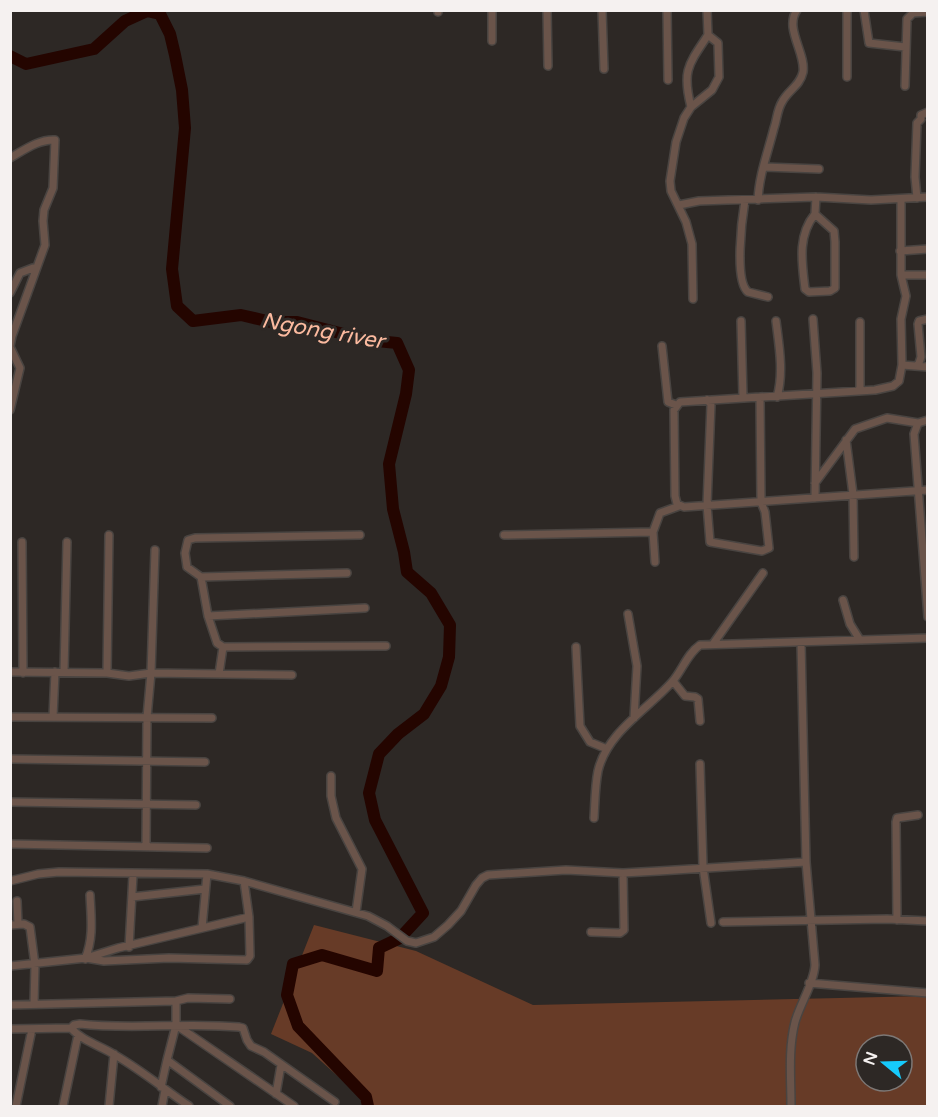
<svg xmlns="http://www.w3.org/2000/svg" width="938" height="1117" viewBox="0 0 938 1117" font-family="'Varela Round',sans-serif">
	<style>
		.green { fill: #673b27; fill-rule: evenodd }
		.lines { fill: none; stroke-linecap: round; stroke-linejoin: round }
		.river { stroke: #240500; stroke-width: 12 }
		.minor-casing { stroke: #494441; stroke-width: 10 }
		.minor { stroke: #6a544a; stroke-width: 7 }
		.labels { text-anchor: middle; stroke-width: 6; stroke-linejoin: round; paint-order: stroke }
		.water-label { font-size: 22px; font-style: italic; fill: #fbba9f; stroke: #2d2825 }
	</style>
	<rect width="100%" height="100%" fill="#2d2825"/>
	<path class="green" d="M314,925L416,951L533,1005L927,996V1106H371L312,1053L271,1034ZM866,1045H902V1081H866Z"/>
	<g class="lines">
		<path class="river" d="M10,56L26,64L94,49L125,21L147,11L160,14L170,34L175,55L182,90L185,128L172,269L177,306L193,321L241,315L271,322H297L367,340L397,343L409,370L406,394L389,464L393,509L404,552L407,572L431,593L450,625L449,657L441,686L424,714L398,734L379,754L369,793L375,820L423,913L400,938L379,948L377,971L322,955L293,964L287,995L298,1026L366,1097L368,1106"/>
		<defs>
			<path id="minor" d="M438,10V12
				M492,10V41
				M547,10L548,66
				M602,10L604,69
				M667,10L668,80
				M847,10V77
				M864,10L869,43L905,47
				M905,86L907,19L913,13L928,12
				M691,107C682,71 688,65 708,35
				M10,158C24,150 39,139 55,140L53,188L44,210L43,221L45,245L12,336L10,346
				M764,167L819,169
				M917,198L915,177L917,123L921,119V115L928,112
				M901,199V275L906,296L901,319L902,365L899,381L893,386L875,390L680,402L674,410L675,496L677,504L684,507L928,490
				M745,200C742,218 734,281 748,292L768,297
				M758,200C759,175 768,152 774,128C777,120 777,110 782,102C788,90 800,86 803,72C806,53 784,28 797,10
				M679,205L699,201L816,197L871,200L928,197
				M815,214L834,231L835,242V288L830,291L809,292L805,289C802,263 797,236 815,214Z
				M815,214L816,197
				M900,251L928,249
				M901,275H928
				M10,293L20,273L33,268
				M693,299L692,244L686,222L671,191L670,181L676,142L684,118L691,107L712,90L719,77L718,43L708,35L707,10
				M813,319L817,373L815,498
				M741,321L743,398
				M776,321C779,345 784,373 777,397
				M860,322V390
				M662,346L668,402L676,405
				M10,347L20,368L10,410
				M902,365L928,367
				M918,366L921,357L918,324L919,321L928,319
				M707,400L711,404L707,505L710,542L762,551L769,548L765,512L761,502L760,397
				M928,420L918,423L914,434L928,617
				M846,440L853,494L854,557
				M815,483L855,429L887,418L918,423
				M653,532L655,562
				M504,535L653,532L660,513L679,506
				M22,542L23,673
				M201,577L347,573
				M843,600L850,624L860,640
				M628,614L637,666L634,718
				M208,616L365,608
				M713,644L763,573
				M223,647L386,646
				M576,647L580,726L590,742L607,749
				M10,672L107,673L129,676L151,673L292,675
				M64,672L67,542
				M107,673L109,535
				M219,674L223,647L217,643L208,616L201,577L187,567L185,553L188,540L195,538L360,535
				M673,681L685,696L695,697L698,699L700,721
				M10,717L212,718
				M53,717L55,672
				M10,759L205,762
				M700,764L703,867L711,923
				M331,776V796L336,818L362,869L356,912
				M10,802L196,805
				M594,818C595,802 595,786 598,771C607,732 647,710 672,682C682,671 687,654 700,645L928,638
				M10,844L207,848
				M146,846L147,717L151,673L155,550
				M10,881L38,874L59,872L207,874L244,881L368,916L387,926L407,941L416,943L434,937L448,925L461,911L476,885L482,878L488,875L566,870L623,873L659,871L806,862
				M132,897L205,889
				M17,901L18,924
				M897,920L896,822L897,818L918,815
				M723,922L887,919L928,921
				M10,925L24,924L30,927L35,965L34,1004
				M202,928L207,874
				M591,932L620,933L624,930L623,873
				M129,947L133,875
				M86,958L118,948L249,917
				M85,959C94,938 91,917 90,895
				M10,966L86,958L104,961L169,958L247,960L250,956L249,917L244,881
				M809,983L928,993
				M176,1001V1025L167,1060L230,1106
				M10,1005L176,1001L188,998L230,999
				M176,1025L294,1106
				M71,1028C82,1041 101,1046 115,1055C141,1070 164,1089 189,1106
				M10,1029L71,1028L74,1025L80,1024C132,1030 186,1022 239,1027L243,1028L247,1040L251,1046L264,1052L335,1102
				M161,1087L167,1060
				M276,1094L281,1065
				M16,1106L32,1029
				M63,1106L78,1035
				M109,1106L114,1054
				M162,1106L165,1090
				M791,1106C791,1078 788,1050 795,1022C800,1004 814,983 815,965L806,862L801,643"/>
		</defs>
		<use href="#minor" class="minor-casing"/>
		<use href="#minor" class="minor"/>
	</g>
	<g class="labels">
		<g class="water-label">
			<text transform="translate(323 330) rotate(10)" y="8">Ngong river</text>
		</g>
	</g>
	<rect width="938" height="1117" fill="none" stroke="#f5f1f0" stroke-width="24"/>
	<g transform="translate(884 1063) rotate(289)"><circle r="28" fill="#2d2825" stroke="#7d7876" stroke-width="1.5"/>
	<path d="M0-4.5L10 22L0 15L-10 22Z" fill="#16cafb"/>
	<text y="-9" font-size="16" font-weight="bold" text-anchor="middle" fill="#f5f1f0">N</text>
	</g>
</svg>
